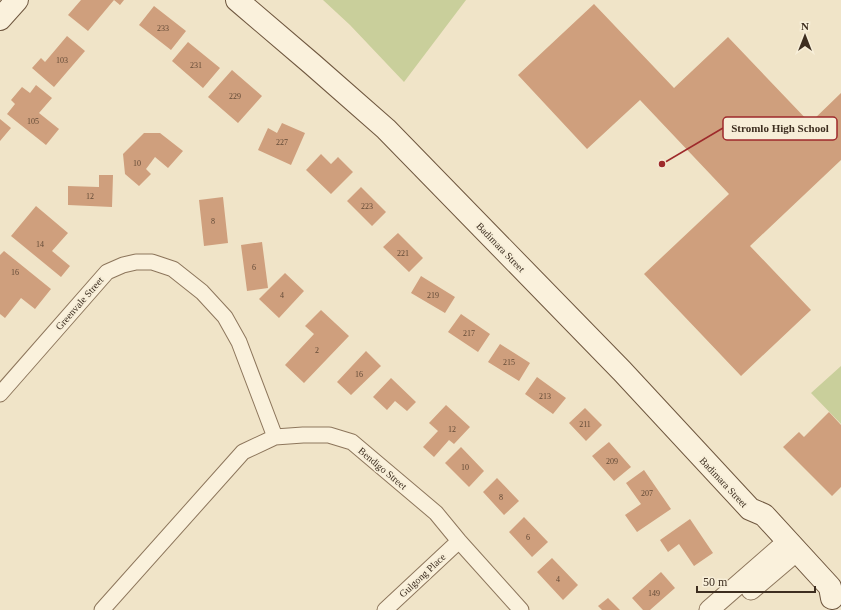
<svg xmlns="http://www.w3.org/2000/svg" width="841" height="610" viewBox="0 0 841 610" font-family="'Times New Roman',serif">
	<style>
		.green { fill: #c9cf9b }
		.building { fill: #cf9f7d }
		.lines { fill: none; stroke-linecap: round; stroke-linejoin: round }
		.minor-casing { stroke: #8d765c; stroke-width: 17 }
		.tertiary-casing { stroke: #8d765c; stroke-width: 21 }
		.secondary-casing { stroke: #6f573f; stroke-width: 24 }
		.minor { stroke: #faf1dc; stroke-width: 15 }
		.tertiary { stroke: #faf1dc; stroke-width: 19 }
		.secondary { stroke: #faf1dc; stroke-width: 22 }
		.labels { text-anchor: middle; stroke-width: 3.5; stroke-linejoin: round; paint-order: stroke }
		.number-label { font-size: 8px; fill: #624a37 }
		.street-label { font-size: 10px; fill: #3d2e20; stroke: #f7eed8 }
		.leader { fill: none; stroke: #9e2a2b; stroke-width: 1.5 }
		.callout-dot { fill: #9e2a2b; stroke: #f7eed8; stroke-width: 1.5 }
		.callout { fill: #f7eed8; stroke: #9e2a2b; stroke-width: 1.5 }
		.callout-label { font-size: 11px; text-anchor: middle; font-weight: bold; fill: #3d2e20 }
	</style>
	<rect width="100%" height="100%" fill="#f0e4c8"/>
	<path class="green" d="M323,0H466L404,82L350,25Z
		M841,366V424L811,393Z"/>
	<path class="building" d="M81,0H124L120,5L114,0L88,31L68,15Z
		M594,4L674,88L728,37L810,123L841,93V160L750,246L811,310L741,376L644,274L729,194L640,100L587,149L518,75Z
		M154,6L186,31L171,50L139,25Z
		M67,36L85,51L54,87L32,68L41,58L45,62Z
		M188,42L220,68L203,88L172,61Z
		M232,70L262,96L238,123L208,97Z
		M36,85L52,98L39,113L59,129L46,145L7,114L15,104L11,100L22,87L30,93Z
		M0,119L11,128L0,141Z
		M282,123L305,133L291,165L258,150L268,128L277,133Z
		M144,133H160L183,151L168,168L155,157L146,169L151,174L139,186L125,174L123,154Z
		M321,154L331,164L338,157L353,172L331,194L306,170Z
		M99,175H113L112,207L68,205V186L99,187Z
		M361,187L386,212L372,226L347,201Z
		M223,197L228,243L204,246L199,200Z
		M36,206L68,233L52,251L70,266L61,277L11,236Z
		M398,233L423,258L409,272L383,247Z
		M262,242L268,288L247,291L241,245Z
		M4,251L51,289L35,309L21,298L5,318L0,314V255Z
		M285,273L304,291L279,318L259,299Z
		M421,276L455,297L445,313L411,293Z
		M321,310L349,336L304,383L285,365L314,334L305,326Z
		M461,314L490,334L478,352L448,332Z
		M500,344L530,363L519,381L488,362Z
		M366,351L381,366L351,395L337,382Z
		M537,377L566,398L553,414L525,394Z
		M391,378L416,402L407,411L395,401L387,410L373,397Z
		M446,405L470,427L454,444L449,440L434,457L423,447L438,431L429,423Z
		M585,408L602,425L586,441L569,423Z
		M829,412L841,425V487L832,496L783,447L799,432L804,437Z
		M609,442L631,467L614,481L592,456Z
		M461,447L484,471L469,487L445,463Z
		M644,470L671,509L637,532L625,515L641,504L626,483Z
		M497,478L519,501L504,515L483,492Z
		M524,517L548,542L532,557L509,532Z
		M690,519L713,553L694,566L679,544L668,552L660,540Z
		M552,558L578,585L563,600L537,572Z
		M661,572L675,588L650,610H643L632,598Z
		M608,598L620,610H602L598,606Z"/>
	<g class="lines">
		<defs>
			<path id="minor" d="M0,394L107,272L123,265L136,262H152L173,269L202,292L225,317L239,342L275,437
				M102,610L243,452L275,437L303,435H329L352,442L436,513L459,541L521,610
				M385,610L459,541"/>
			<path id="tertiary" d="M751,590L797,551
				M709,610L788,541"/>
			<path id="secondary" d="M237,0L312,64L386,129L622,371L750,509L764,515L830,587L832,598
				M0,19L17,0"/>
		</defs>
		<use href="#minor" class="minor-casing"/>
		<use href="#tertiary" class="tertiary-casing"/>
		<use href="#secondary" class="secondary-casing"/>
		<use href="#minor" class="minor"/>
		<use href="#tertiary" class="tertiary"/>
		<use href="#secondary" class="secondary"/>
	</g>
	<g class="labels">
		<g class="number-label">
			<text x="163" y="31">233</text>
			<text x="62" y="63">103</text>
			<text x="196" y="68">231</text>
			<text x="235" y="99">229</text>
			<text x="33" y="124">105</text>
			<text x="282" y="145">227</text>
			<text x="137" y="166">10</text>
			<text x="90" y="199">12</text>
			<text x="367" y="209">223</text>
			<text x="213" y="224">8</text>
			<text x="40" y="247">14</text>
			<text x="403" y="256">221</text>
			<text x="254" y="270">6</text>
			<text x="15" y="275">16</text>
			<text x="282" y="298">4</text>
			<text x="433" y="298">219</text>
			<text x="469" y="336">217</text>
			<text x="317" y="353">2</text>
			<text x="509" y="365">215</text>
			<text x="359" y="377">16</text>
			<text x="545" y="399">213</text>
			<text x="585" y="427">211</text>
			<text x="452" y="432">12</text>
			<text x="612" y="464">209</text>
			<text x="465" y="470">10</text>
			<text x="647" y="496">207</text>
			<text x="501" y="500">8</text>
			<text x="528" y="540">6</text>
			<text x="558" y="582">4</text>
			<text x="654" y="596">149</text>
		</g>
		<g class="street-label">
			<text transform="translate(501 247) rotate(46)" y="4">Badimara Street</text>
			<text transform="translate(79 303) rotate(-49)" y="4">Greenvale Street</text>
			<text transform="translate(383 468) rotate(40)" y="4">Bendigo Street</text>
			<text transform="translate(724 482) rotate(47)" y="4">Badimara Street</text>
			<text transform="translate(422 575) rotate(-43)" y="4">Gulgong Place</text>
		</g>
	</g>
	<path class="leader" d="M662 164L723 128"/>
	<circle class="callout-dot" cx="662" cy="164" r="4"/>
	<rect class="callout" x="723" y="117" width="114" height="23" rx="4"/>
	<g class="callout-label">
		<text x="780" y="132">Stromlo High School</text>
	</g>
	<g transform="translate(805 36)" stroke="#f7eed8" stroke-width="3" paint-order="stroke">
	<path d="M0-3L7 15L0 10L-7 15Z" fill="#3d2e20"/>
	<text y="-6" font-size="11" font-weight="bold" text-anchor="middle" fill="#3d2e20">N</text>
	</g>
	<path d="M697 586v6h118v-6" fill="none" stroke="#3d2e20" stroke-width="2"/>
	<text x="703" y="586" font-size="12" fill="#3d2e20" stroke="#f7eed8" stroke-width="3" paint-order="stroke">50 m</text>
</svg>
